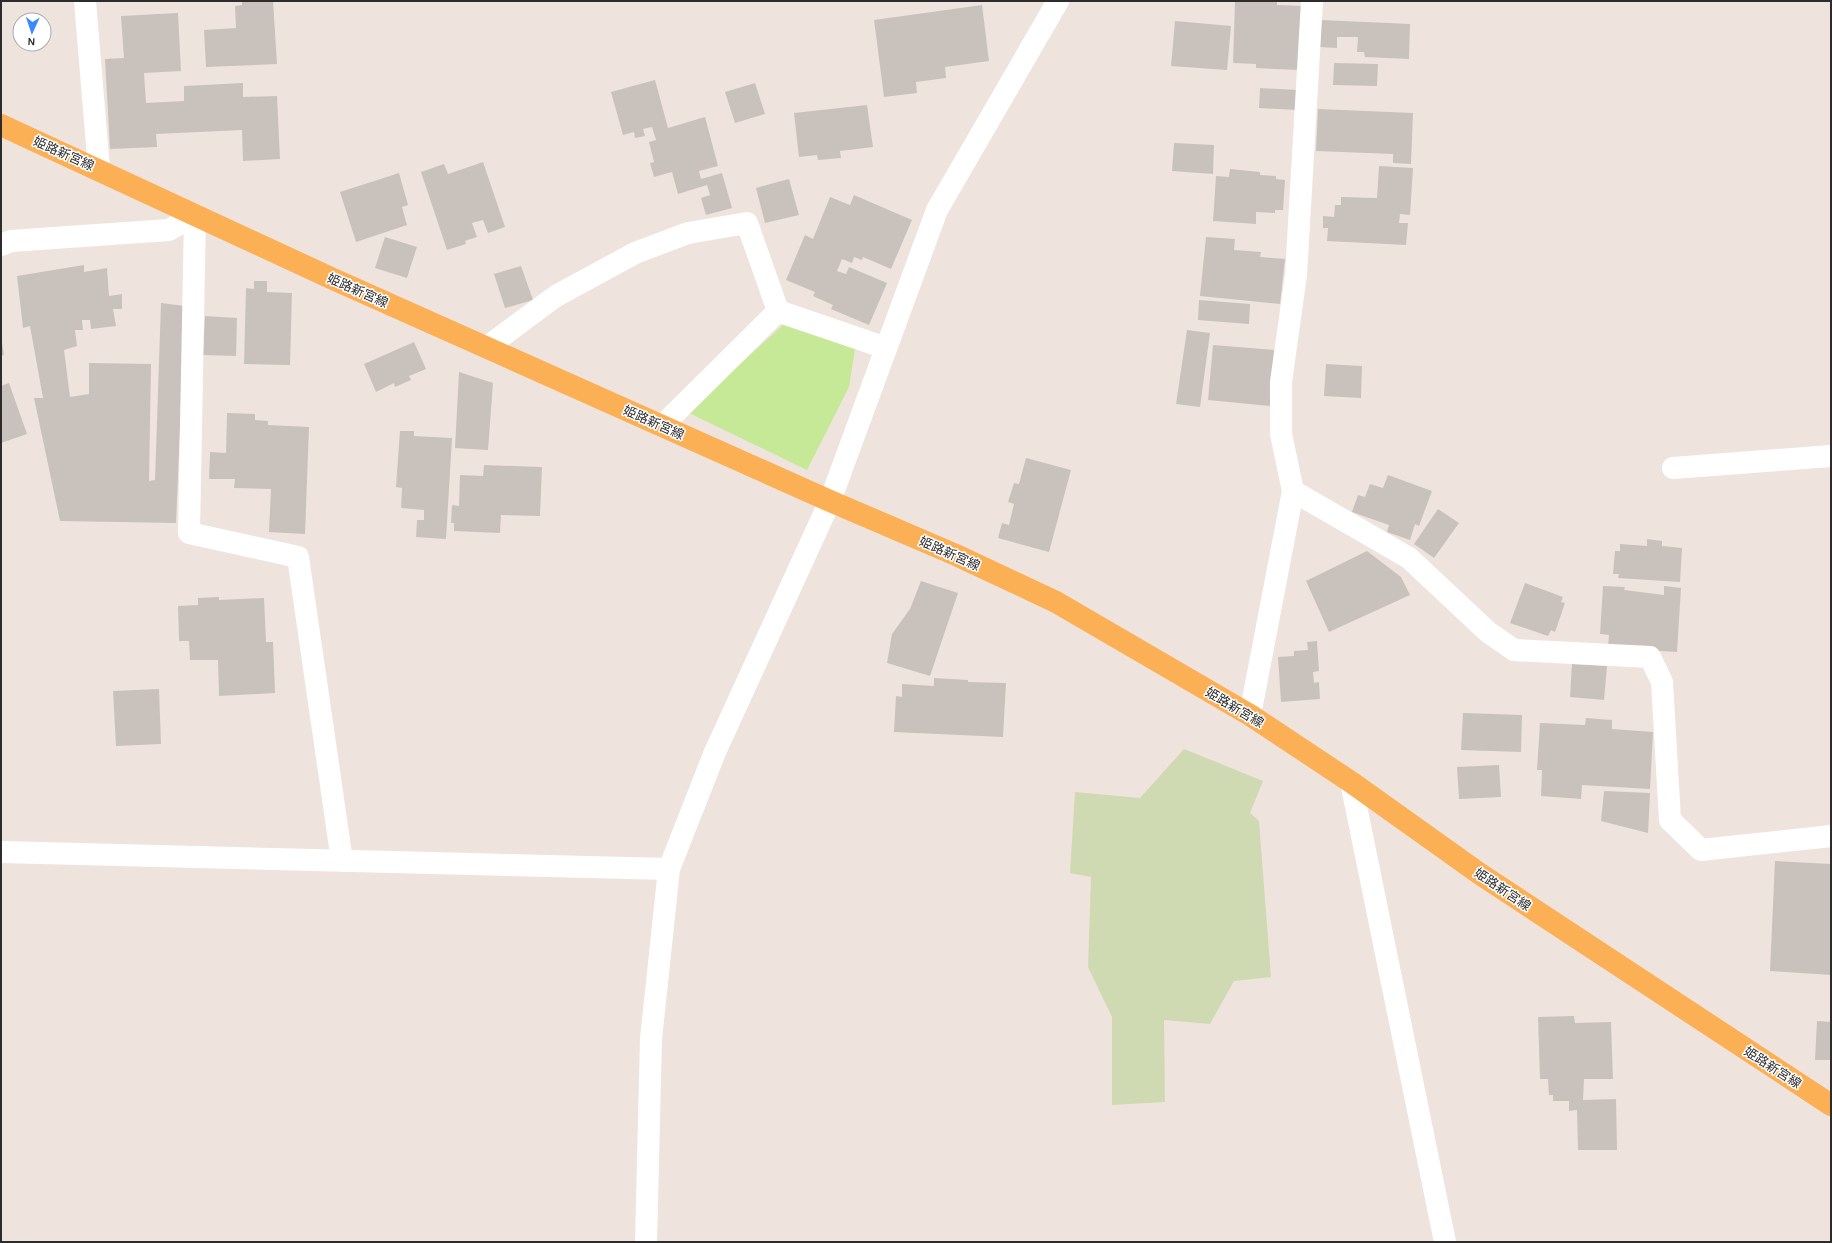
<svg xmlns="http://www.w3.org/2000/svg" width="1832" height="1243" viewBox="0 0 1832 1243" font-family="Karla,'Noto Sans JP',sans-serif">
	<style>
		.green { fill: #c5e996 }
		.cemetery { fill: #cfdab3 }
		.building { fill: #c9c2bc }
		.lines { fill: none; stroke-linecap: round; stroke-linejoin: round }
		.minor { stroke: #fff; stroke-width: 22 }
		.major { stroke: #fcb055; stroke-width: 22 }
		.labels { text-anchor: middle; stroke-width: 3; stroke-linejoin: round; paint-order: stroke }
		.street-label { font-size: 13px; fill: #2c2c2c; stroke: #fff }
	</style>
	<rect width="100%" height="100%" fill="#efe3dd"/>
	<path class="green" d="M783,325L855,349L849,387L807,470L687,412Z"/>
	<path class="cemetery" d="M1184,749L1263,781L1250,813L1259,821L1271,977L1234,981L1210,1024L1164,1020L1165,1102L1112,1105V1017L1088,967L1091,877L1070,873L1075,792L1140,798Z"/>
	<path class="building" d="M242,1H273L277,64L206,67L204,30L236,28L235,6L242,5Z
		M1235,1H1277V5L1303,6L1300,70L1256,68V64L1233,63Z
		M982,5L989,61L945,67L946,78L916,82L917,93L884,97L874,20Z
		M178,13L181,71L144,73L146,103L184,101V86L243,83V97L277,96L280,159L243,161L242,130L156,134L157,147L110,149L105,59L124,58L121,16Z
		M1321,20L1410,24L1409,59L1365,57L1364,52H1357L1358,37H1337V48L1320,47Z
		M1175,21L1231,26L1227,70L1171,66Z
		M1334,63L1378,64L1377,86L1333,85Z
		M655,80L668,128L705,117L718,166L699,171L701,179L722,173L732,208L706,215L701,198L710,195L707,185L678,194L672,172L654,177L650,163L654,162L649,142L656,140L652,127L643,129L645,136L635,138L634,132L623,135L611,92Z
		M755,83L765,114L735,123L725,92Z
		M1260,88L1298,90L1297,110L1259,108Z
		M867,105L873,147L840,151L841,158L818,160L817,155L799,157L794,113Z
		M1318,109L1413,113L1411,164L1393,163V154L1316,151Z
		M1174,143L1214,145L1213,174L1172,171Z
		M483,162L505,227L488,233L483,220L472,223L477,237L465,241L466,244L447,250L421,172L444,164L448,174Z
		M1379,166L1413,168L1410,215L1400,214L1399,223H1408L1406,245L1327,241L1328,228H1323V216L1334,217L1335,205H1341V197L1377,198Z
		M1230,169L1260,172V175L1276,176V179L1285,180L1283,210H1275V213L1256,212V224L1213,221L1216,176L1229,177Z
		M399,173L408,205L402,207L407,225L356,242L340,192Z
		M789,179L799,215L765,223L756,188Z
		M854,195L912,220L891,269L863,257L862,260L854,257L852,263L842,259L837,271L846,274L849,267L887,283L869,325L831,309L833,305L813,296L815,292L786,280L805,235L813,239L830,197L850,205Z
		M385,237L417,247L407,278L375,268Z
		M1206,237L1235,239L1234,250L1261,252L1260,257L1285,259L1280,304L1200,296Z
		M84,265V272L107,268L109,296L122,294V309H113L116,326L91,329L90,320H82L83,330H75L77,346L64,350L70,397L89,394V363L151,364L149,481L155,480L161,303L185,306L176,523L60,521L34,398H43L30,326L23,328L17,276Z
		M521,266L533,300L505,308L494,274Z
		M254,281H267V292L292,293L290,365L244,364L246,288L254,289Z
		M1199,300L1250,304L1249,324L1198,320Z
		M205,316L237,318L236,356L203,355Z
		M1187,330L1210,333L1200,407L1176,404Z
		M1,336L4,355H1Z
		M414,342L426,369L409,376L411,380L395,387L394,383L376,392L364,364Z
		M1213,345L1274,350L1270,406L1208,400Z
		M1326,364L1362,366L1361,398L1324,396Z
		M459,372L493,383L488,450L455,448Z
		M9,383L27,434L1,443V386Z
		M227,413L255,414V420L268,421V425L309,427L305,534L269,532L271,489L234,488L235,479H209L210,452L226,453Z
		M400,431H414V436L452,438L446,539L416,537L417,520H424V510L401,508L402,488L396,487Z
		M1026,458L1071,470L1049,552L998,538L1002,523L1009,525L1014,504L1008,502L1014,483L1019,484Z
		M484,465L542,467L540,516L501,515L500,533L454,531V523H451L452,505L459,506L460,475L483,476Z
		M1388,475L1432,491L1419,526L1415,524L1410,540L1387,532L1389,525L1352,512L1358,495L1365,497L1370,484L1383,488Z
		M1438,509L1459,523L1434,558L1414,544Z
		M1647,539L1662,541V546L1682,548L1680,582L1618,578L1619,574H1613L1615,551H1620V544L1647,546Z
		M1367,551L1401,577L1410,595L1329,632L1306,581Z
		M921,581L958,593L930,676L887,663L892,634L910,609Z
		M1525,583L1563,597L1561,602L1565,603L1555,632L1551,630L1548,636L1510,623Z
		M1603,586L1625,587L1624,590L1664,595V586L1681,588L1677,652L1608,648L1609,635L1600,634Z
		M219,597V600L264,598L266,642H273L275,693L219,696L218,660H190L189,641H179L178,606L198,605V598Z
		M1317,641L1319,671L1313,672L1314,683L1319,682L1320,699L1281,702L1278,657L1294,656V651L1308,650L1307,642Z
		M1572,664L1607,666L1604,700L1570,697Z
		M934,678L968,680V682L1006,683L1003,737L894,732L896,696L902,697V684L934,686Z
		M159,689L161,744L116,746L113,691Z
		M1463,713L1522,715L1521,752L1461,750Z
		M1586,718L1612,720V729L1653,732L1650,789L1582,785L1581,799L1541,796L1542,770H1537L1540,723L1585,725Z
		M1499,765L1501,797L1459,799L1457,767Z
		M1604,791L1650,793L1648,833L1601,821Z
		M1775,861L1831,864V975L1770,971Z
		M1574,1016L1575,1023L1611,1022L1613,1079H1584L1583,1100L1616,1099L1617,1150H1578L1577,1110L1569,1111V1101H1553V1095H1549L1548,1079H1540L1538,1017Z
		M1817,1021L1831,1022V1060H1815Z"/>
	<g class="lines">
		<path class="minor" d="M85,1L99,169
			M195,215L189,533L298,557L342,861
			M1,245L11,241L169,230L195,215
			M487,347L556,296L635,253L688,233L747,223L778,311L886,348
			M662,426L778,311
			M1673,468L1831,456
			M1293,491L1409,558L1488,632L1514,650L1650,657L1662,682L1670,820L1701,850L1831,836
			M1250,715L1293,491L1281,434V382L1296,275L1312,1
			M1351,782L1445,1242
			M1,852L669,869
			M646,1242L651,1039L669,869L715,752L830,501L937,210L1058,1"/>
		<path class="major" d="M1,125L333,279L830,501L956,555L1056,602L1250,715L1351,782L1480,874L1831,1105"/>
	</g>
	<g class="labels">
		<g class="street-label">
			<text transform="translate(64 153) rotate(24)" y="5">姫路新宮線</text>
			<text transform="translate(358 290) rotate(24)" y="5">姫路新宮線</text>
			<text transform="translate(654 422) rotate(24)" y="5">姫路新宮線</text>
			<text transform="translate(950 553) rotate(24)" y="5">姫路新宮線</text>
			<text transform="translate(1235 707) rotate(31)" y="5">姫路新宮線</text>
			<text transform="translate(1503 889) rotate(34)" y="5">姫路新宮線</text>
			<text transform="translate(1773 1067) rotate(33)" y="5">姫路新宮線</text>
		</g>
	</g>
	<rect width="1832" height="1243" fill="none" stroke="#2c2c2c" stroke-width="4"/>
	<g transform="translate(32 32) rotate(183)"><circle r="19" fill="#ffffff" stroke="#ababab"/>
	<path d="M0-3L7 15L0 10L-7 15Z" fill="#3a8aff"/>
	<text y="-6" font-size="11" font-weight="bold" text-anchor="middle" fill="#2c2c2c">N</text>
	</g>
</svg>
